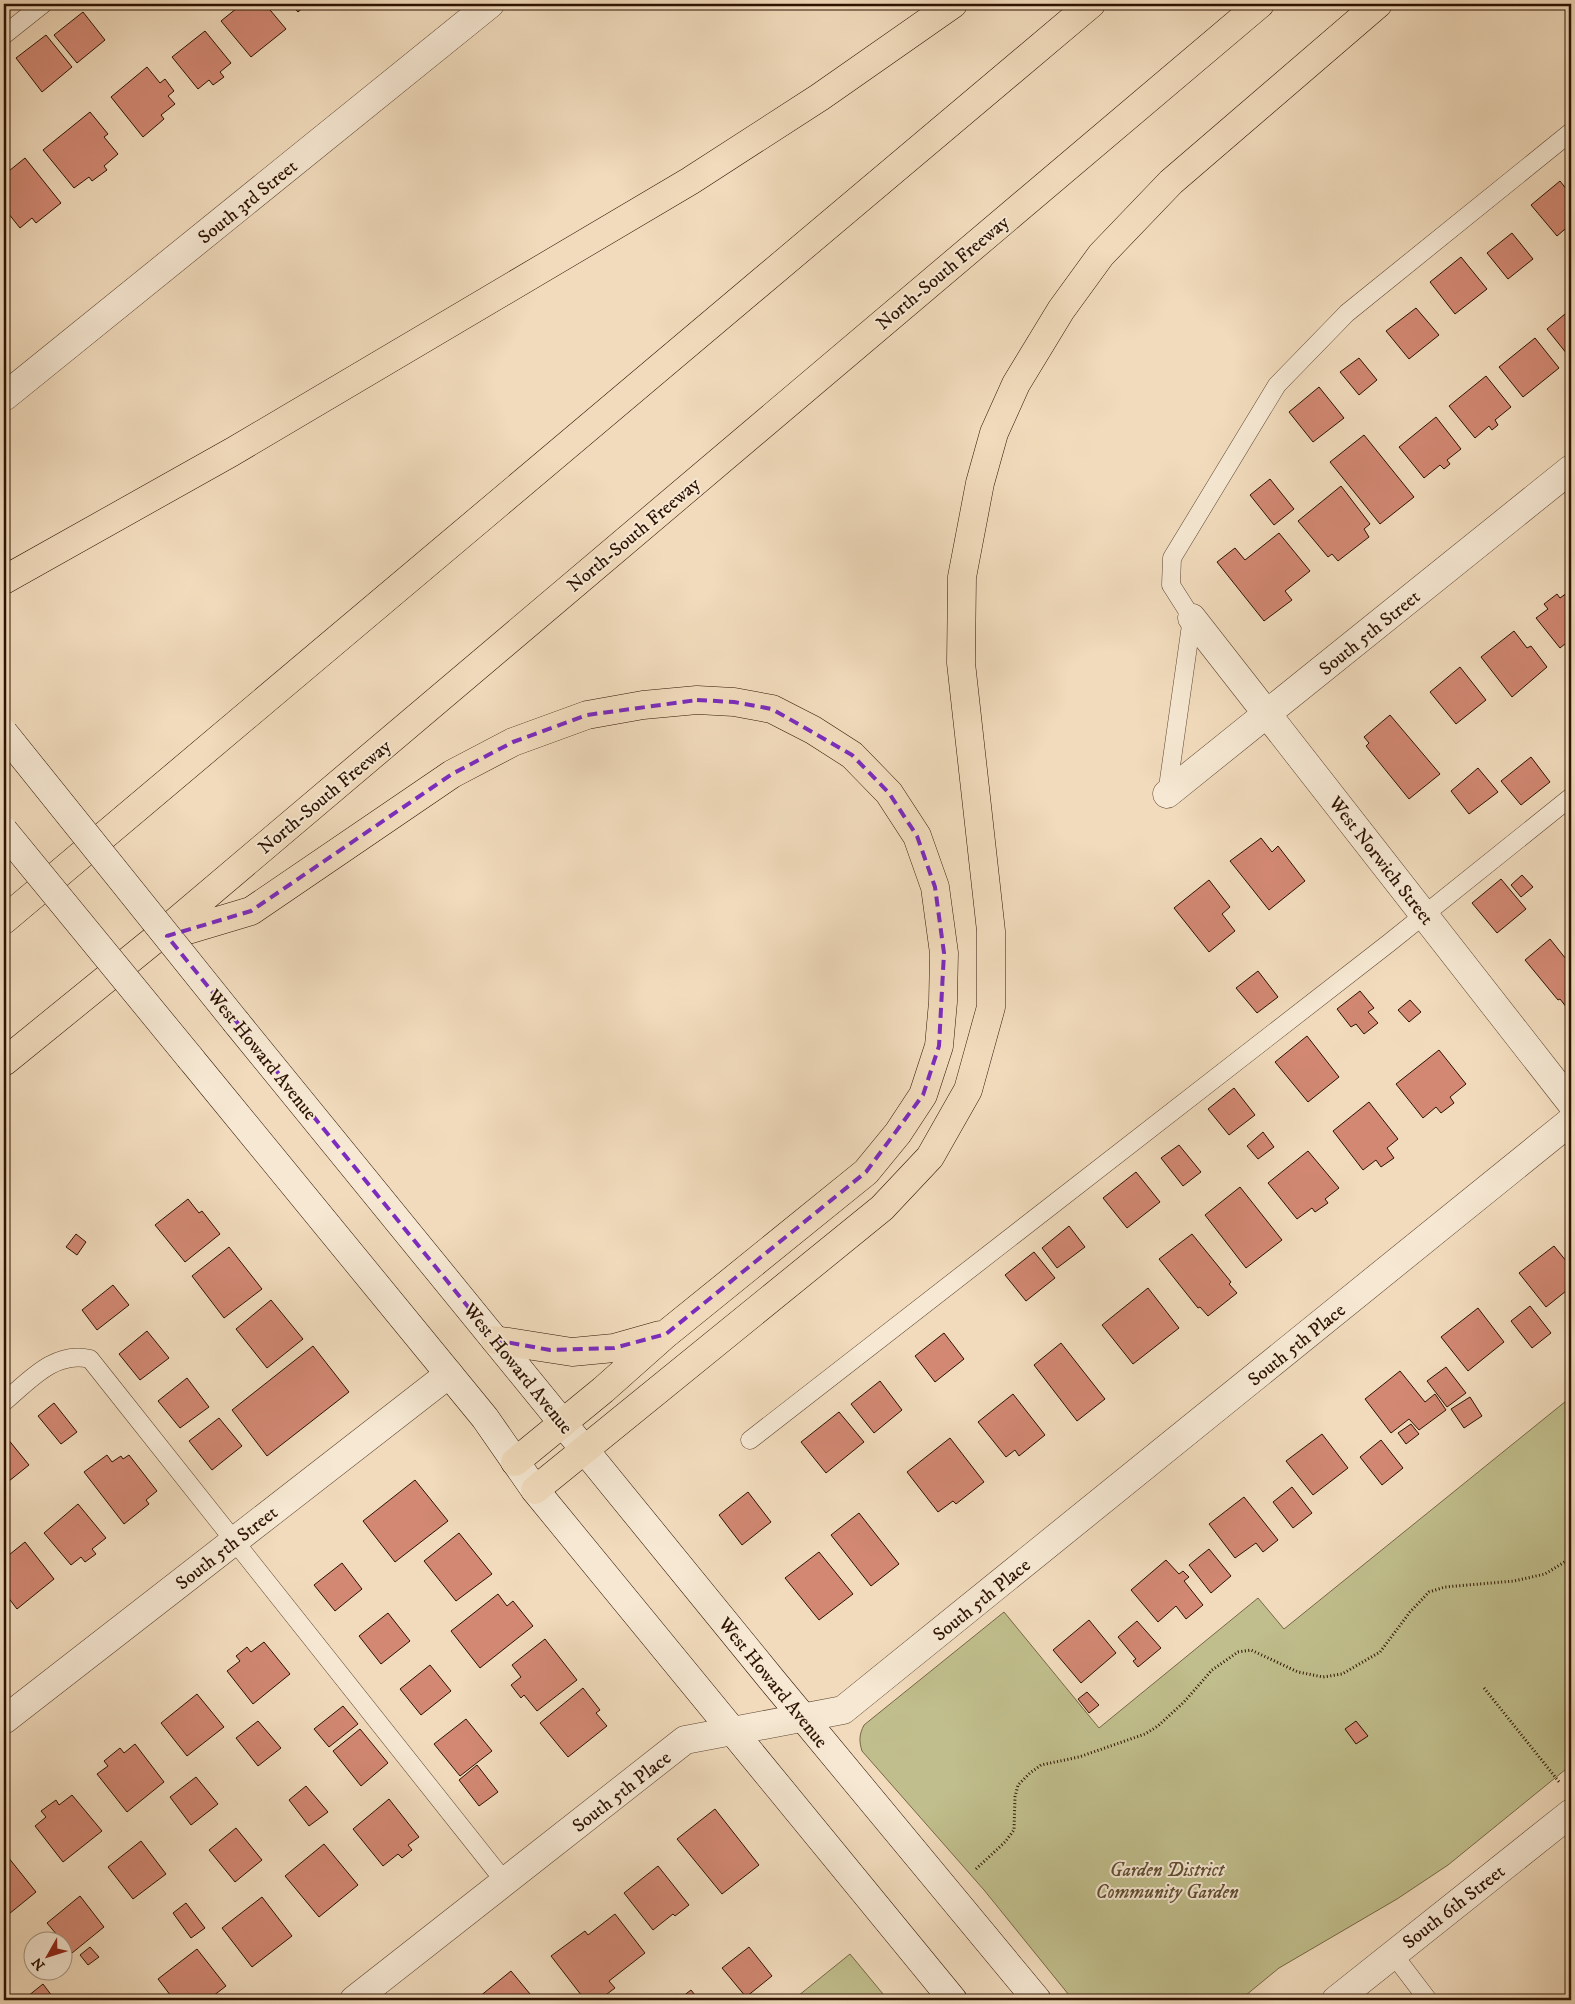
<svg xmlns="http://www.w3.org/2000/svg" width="1575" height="2004" viewBox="0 0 1575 2004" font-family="'IM FELL DW Pica',serif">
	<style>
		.green { fill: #c0be8c; stroke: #766846 }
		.building { fill: #d28873; stroke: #2d1201 }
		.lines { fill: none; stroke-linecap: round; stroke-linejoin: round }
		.service-casing { stroke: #5e4430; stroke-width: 19 }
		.minor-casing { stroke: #5e4430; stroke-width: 29 }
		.tertiary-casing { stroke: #5e4430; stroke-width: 29 }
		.secondary-casing { stroke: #2d1201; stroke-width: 29 }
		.motorway-casing { stroke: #2d1201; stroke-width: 29 }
		.path { stroke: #2d1201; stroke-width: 3; stroke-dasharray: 1 2.5; stroke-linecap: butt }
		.service { stroke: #f6e8d3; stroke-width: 18 }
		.minor { stroke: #f6e8d3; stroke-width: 28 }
		.tertiary { stroke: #f6e8d3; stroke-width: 28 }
		.secondary { stroke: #f6e8d3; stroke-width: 28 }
		.motorway { stroke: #f1dbbc; stroke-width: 28 }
		.secondary-bridge-casing { stroke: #2d1201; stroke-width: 29; stroke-linecap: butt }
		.secondary-bridge { stroke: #f6e8d3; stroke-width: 28 }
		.marked { fill: none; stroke: #7b2cbf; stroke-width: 4; stroke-dasharray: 10 6; stroke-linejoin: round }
		.labels { text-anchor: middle; stroke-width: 4; stroke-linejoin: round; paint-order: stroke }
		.street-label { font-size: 19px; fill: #2d1201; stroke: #f6e8d3 }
		.park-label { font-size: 19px; font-style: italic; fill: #604e32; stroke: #f6e8d3 }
	</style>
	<rect width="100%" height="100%" fill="#f1dbbc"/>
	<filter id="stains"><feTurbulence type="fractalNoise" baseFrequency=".004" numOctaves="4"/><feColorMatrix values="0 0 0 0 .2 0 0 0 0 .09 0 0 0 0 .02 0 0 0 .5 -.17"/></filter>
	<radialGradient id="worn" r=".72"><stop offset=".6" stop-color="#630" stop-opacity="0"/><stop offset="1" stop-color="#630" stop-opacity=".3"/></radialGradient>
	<path class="green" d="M1571,1397V1765L1448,1865L1397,1899L1279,1968L1240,2000H1073L984,1890L862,1751C859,1741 859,1735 864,1725L1004,1612L1099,1728L1258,1598L1284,1629Z
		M850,1954L888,2000H793Z"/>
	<path class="building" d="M242,4H265L286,29L251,57L221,21Z
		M291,4H318L310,10L306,5L298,12Z
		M83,12L105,40L77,63L54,35Z
		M205,31L231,63L220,72L224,77L213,85L209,80L198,89L172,57Z
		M46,35L72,67L42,92L16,58Z
		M147,67L160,83L165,79L174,91L168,96L175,104L161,115L164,119L143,137L111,97Z
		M90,112L108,134L104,137L118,154L104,166L107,170L92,181L89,177L74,188L43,150Z
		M25,158L61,203L36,223L32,218L20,228L4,208V175Z
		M1560,181L1571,195V224L1557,236L1531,205Z
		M1512,233L1533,259L1508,279L1487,253Z
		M1461,257L1487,289L1455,314L1430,282Z
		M1416,308L1439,335L1409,359L1386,331Z
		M1571,309V359L1547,329Z
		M1535,338L1559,368L1523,397L1499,367Z
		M1359,358L1377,380L1359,395L1340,372Z
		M1486,376L1511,407L1495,420L1498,425L1492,430L1489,426L1475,438L1449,406Z
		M1319,387L1344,418L1313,442L1289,412Z
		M1436,417L1461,449L1447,460L1450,464L1444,469L1440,465L1424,478L1399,447Z
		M1364,435L1414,497L1380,524L1330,462Z
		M1270,479L1294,509L1274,525L1250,495Z
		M1341,486L1370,524L1364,529L1369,537L1338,561L1332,554L1328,557L1298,521Z
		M1279,533L1310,571L1285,591L1292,600L1264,621L1217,562L1235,548L1245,560Z
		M1571,590V639L1560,648L1536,618L1548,609L1544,604L1557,594L1560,598Z
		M1514,631L1527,648L1531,646L1547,667L1512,697L1481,657Z
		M1460,667L1486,700L1456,724L1430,692Z
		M1390,715L1440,774L1409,799L1366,746L1369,743L1364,737Z
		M1531,757L1550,782L1521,805L1501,781Z
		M1478,768L1498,792L1469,814L1451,791Z
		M1261,838L1272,852L1278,846L1305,881L1269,910L1230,861Z
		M1522,875L1533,887L1521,897L1511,885Z
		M1501,879L1526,909L1497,933L1472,903Z
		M1209,880L1230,907L1222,914L1235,931L1209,952L1174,908Z
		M1550,939L1570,964L1571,963V1005L1567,1008L1560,999L1558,1000L1525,960Z
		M1258,971L1278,997L1257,1013L1236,988Z
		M1360,991L1374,1008L1368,1012L1378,1023L1364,1034L1356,1024L1351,1027L1337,1009Z
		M1410,1000L1421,1012L1409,1022L1398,1010Z
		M1307,1036L1339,1077L1308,1102L1275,1062Z
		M1439,1050L1466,1084L1450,1097L1454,1103L1441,1113L1436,1107L1423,1118L1396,1084Z
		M1234,1088L1255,1115L1229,1135L1208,1109Z
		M1369,1102L1398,1139L1387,1148L1394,1158L1381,1167L1376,1160L1363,1170L1333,1131Z
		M1263,1132L1274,1147L1258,1159L1247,1146Z
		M1179,1145L1201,1172L1183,1186L1161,1158Z
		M1308,1151L1339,1188L1325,1199L1328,1203L1315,1212L1312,1208L1297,1219L1268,1183Z
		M1136,1172L1160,1202L1127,1228L1103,1198Z
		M1240,1187L1282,1240L1246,1268L1205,1215Z
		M188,1199L199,1213L202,1211L220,1234L185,1262L155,1225Z
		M1069,1226L1085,1247L1057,1268L1042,1248Z
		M76,1234L86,1242L77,1255L66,1247Z
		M1192,1234L1231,1282L1229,1284L1237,1293L1208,1316L1200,1307L1198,1308L1159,1259Z
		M1554,1246L1571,1267V1287L1546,1307L1519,1273Z
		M229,1247L262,1289L224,1318L192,1276Z
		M1034,1252L1055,1278L1026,1301L1005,1275Z
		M113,1285L129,1305L97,1330L82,1310Z
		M1148,1288L1179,1328L1133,1364L1102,1325Z
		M271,1300L303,1339L267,1368L236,1329Z
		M1530,1306L1551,1333L1532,1348L1511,1321Z
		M1478,1308L1504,1342L1468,1371L1441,1337Z
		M147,1331L169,1358L140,1380L119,1354Z
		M944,1333L964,1359L935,1382L915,1356Z
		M1061,1343L1105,1399L1077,1421L1034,1365Z
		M313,1346L349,1392L267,1456L232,1410Z
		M1446,1367L1466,1393L1447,1407L1427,1381Z
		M1400,1371L1425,1402L1435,1394L1446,1410L1419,1430L1409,1419L1391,1433L1365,1399Z
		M187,1378L209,1407L180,1428L158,1401Z
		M880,1381L902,1410L874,1433L851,1404Z
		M1013,1394L1045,1435L1019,1456L1015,1450L1006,1457L978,1422Z
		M1470,1397L1482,1416L1464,1428L1451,1409Z
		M54,1403L77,1432L61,1444L38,1416Z
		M839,1412L864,1442L826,1473L801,1442Z
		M219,1418L242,1446L212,1470L189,1441Z
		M1411,1424L1419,1434L1406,1444L1398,1433Z
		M1322,1434L1348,1468L1313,1495L1286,1461Z
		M7,1438L29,1465L4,1485V1440Z
		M950,1438L984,1482L956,1504L953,1501L938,1512L907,1472Z
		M1381,1440L1403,1468L1382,1485L1360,1457Z
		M107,1455L112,1462L121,1456L123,1459L129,1455L157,1491L146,1500L149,1504L124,1524L84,1472Z
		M415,1480L448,1521L395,1562L363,1521Z
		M1292,1487L1312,1513L1293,1528L1273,1502Z
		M748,1492L771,1522L742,1545L719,1515Z
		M1244,1497L1278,1540L1263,1552L1256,1543L1235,1558L1209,1524Z
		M78,1504L106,1538L92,1549L96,1554L85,1562L81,1557L71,1565L44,1533Z
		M859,1513L899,1564L871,1586L831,1535Z
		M459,1533L492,1574L456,1601L424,1561Z
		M25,1542L54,1579L17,1609L4,1592V1559Z
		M1209,1549L1231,1576L1211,1593L1189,1565Z
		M819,1552L853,1594L819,1620L785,1578Z
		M1166,1560L1179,1574L1183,1571L1189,1577L1184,1581L1203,1605L1186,1619L1176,1606L1158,1622L1131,1590Z
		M342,1563L362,1589L335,1611L314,1585Z
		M498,1594L507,1606L513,1601L533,1626L480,1668L451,1631Z
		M388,1613L410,1641L381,1664L359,1636Z
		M1089,1620L1116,1653L1081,1683L1053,1650Z
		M1137,1621L1161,1648L1138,1667L1133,1661L1136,1659L1118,1637Z
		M545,1639L577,1680L537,1711L524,1695L521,1698L511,1685L521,1677L512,1665Z
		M264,1642L290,1674L253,1704L227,1671L240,1661L236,1656L247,1647L251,1652Z
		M430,1665L451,1691L421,1715L400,1689Z
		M583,1688L600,1710L596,1713L607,1726L568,1757L540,1723Z
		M1087,1692L1099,1705L1089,1713L1078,1699Z
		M197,1694L224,1727L187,1756L161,1723Z
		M343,1706L358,1724L329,1747L314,1729Z
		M466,1719L492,1751L460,1776L434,1744Z
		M258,1721L281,1748L258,1766L236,1738Z
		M1356,1721L1368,1736L1356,1744L1345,1729Z
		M360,1729L388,1763L361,1786L333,1751Z
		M135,1744L164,1782L127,1812L97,1774L108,1766L104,1761L120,1748L124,1753Z
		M477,1765L498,1792L479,1806L459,1780Z
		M196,1777L218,1804L191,1825L170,1797Z
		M306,1786L328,1812L309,1826L289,1800Z
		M72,1795L102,1831L63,1862L35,1826L46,1817L41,1811L56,1800L59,1805Z
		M389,1799L419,1837L408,1845L412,1850L402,1858L398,1854L383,1866L353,1829Z
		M715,1809L759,1865L722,1894L677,1839Z
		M236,1828L262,1860L235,1882L209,1850Z
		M141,1841L166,1874L133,1899L108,1867Z
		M324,1844L358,1885L319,1917L285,1876Z
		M4,1852L36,1892L4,1918Z
		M658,1866L689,1905L675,1916L673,1914L653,1930L624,1893Z
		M80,1896L104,1927L72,1953L47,1923Z
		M262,1897L292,1936L252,1967L222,1928Z
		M186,1903L205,1928L191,1938L173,1913Z
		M615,1914L645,1953L609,1981L615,1988L599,2000H585L551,1956L585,1931L588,1935Z
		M90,1947L99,1957L88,1965L80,1955Z
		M749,1947L772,1976L746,1997L722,1968Z
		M197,1949L226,1986L208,2000H174L158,1979Z
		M511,1971L535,2000H481L479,1997Z
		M43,1984L55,2000H23Z
		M691,1990L699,2000H678Z"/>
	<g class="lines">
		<defs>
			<path id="service" d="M4,35L43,4
				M1167,794L1192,618L1171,585L1172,558L1277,385L1347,313L1571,132
				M4,1402C29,1381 55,1350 90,1359L505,1882
				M750,1440L1389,943L1571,797
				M1393,1954L1428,2000"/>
			<path id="minor" d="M4,397L490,4
				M1192,618L1571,1103
				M1167,794L1571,469
				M4,1720L449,1374
				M354,2000L685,1740L843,1710L1571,1121"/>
			<path id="tertiary" d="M1336,2000L1571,1813"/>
			<path id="secondary" d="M236,1022L772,1680L1037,2000
				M191,1059L485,1418L535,1490L953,2000"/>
			<path id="motorway" d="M4,580L232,452L690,181L820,97L953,4
				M4,920L1091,4
				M154,940L251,911L452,774L513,742L587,715L643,705L697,700L734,702L772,709L813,730L852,755L889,793L917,836L935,887L944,953L943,1002L939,1046L923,1095L898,1133L866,1172L666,1334L603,1390L515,1462
				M4,1062L154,940L1260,4
				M495,1340L572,1352L614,1348L660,1335
				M535,1490L882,1208L930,1157L968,1090L991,1007V931L961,663L962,577L980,483L994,433L1016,384L1061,310L1101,255L1171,182L1378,4"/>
		</defs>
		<use href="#service" class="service-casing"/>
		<use href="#minor" class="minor-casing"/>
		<use href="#tertiary" class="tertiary-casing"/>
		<use href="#secondary" class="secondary-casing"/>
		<use href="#motorway" class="motorway-casing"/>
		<path class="path" d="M1484,1688L1560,1783
			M976,1869L1005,1842L1014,1830L1015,1797L1018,1785L1030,1773L1041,1765L1079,1757L1145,1734L1158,1726L1184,1702L1212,1670L1238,1652L1251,1650L1298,1672L1323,1677L1342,1674L1380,1652L1410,1612L1429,1592L1445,1587L1514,1581L1545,1574L1571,1558"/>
		<use href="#service" class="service"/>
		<use href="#minor" class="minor"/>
		<use href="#tertiary" class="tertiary"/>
		<use href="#secondary" class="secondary"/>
		<use href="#motorway" class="motorway"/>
		<defs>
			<path id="secondary-bridge" d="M4,733L236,1022
				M4,831L191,1059"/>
		</defs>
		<use href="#secondary-bridge" class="secondary-bridge-casing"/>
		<use href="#secondary-bridge" class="secondary-bridge"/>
	</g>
	<path class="marked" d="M697,700L734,702L772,709L852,755L889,793L917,836L935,887L944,953L939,1046L923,1095L866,1172L666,1334L614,1348L550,1350L495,1340L167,936L251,911L452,774L513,742L587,715Z"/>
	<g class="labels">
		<g class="street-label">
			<text transform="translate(247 201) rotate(-39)" y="7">South 3rd Street</text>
			<text transform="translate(942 272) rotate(-40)" y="7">North-South Freeway</text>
			<text transform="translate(633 534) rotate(-40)" y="7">North-South Freeway</text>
			<text transform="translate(1369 632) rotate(-39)" y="7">South 5th Street</text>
			<text transform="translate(324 796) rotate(-40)" y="7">North-South Freeway</text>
			<text transform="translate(1382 860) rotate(52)" y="7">West Norwich Street</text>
			<text transform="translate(263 1054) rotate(51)" y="7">West Howard Avenue</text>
			<text transform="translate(1296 1344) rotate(-39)" y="7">South 5th Place</text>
			<text transform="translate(519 1368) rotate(51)" y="7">West Howard Avenue</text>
			<text transform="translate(226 1547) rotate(-38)" y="7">South 5th Street</text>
			<text transform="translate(981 1599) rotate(-39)" y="7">South 5th Place</text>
			<text transform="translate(774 1682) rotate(51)" y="7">West Howard Avenue</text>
			<text transform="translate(621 1791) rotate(-38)" y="7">South 5th Place</text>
			<text transform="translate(1453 1906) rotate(-38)" y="7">South 6th Street</text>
		</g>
		<g class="park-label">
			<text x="1167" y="1876">Garden District<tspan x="1167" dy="22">Community Garden</tspan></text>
		</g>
	</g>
	<rect width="1575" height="2004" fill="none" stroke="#f1dbbc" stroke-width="20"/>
	<rect x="5" y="5" width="1565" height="1994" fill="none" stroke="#2d1201" stroke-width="2.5"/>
	<rect x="10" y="10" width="1555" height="1984" fill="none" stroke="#2d1201"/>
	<g transform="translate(48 1956) rotate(231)"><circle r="24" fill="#f6e8d3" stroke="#a6927f"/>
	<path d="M0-4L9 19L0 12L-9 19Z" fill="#8f2418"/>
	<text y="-8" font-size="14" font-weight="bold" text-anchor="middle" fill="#2d1201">N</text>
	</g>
	<rect width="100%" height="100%" filter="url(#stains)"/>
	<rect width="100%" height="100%" fill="url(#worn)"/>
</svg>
